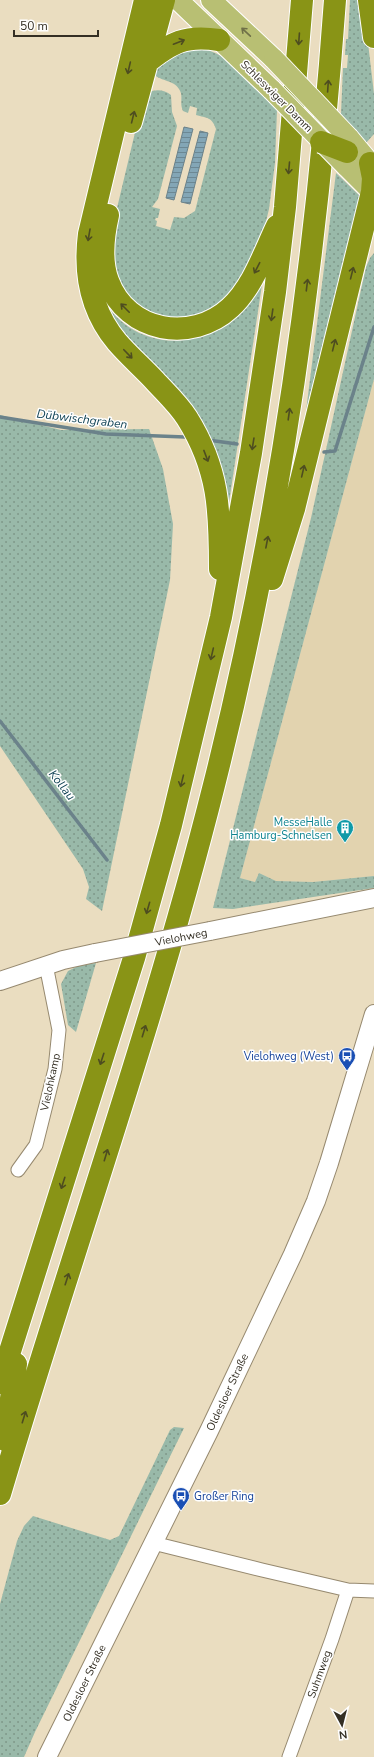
<svg xmlns="http://www.w3.org/2000/svg" width="374" height="1757" viewBox="0 0 374 1757" font-family="'Nunito Sans',sans-serif">
	<style>
		.built { fill: #e2d3af }
		.grass { fill: url(#grass-dots) }
		.water { fill: url(#water-rules); stroke: #6b828a }
		.lines { fill: none; stroke-linecap: round; stroke-linejoin: round }
		.stream { stroke: #6b828a; stroke-width: 3.5 }
		.street-casing { stroke: #96896f; stroke-width: 15 }
		.secondary-casing { stroke: #96896f; stroke-width: 20 }
		.primary-casing { stroke: #fff; stroke-width: 22 }
		.highway-casing { stroke: #fff; stroke-width: 24 }
		.street { stroke: #fff; stroke-width: 13 }
		.secondary { stroke: #fff; stroke-width: 18 }
		.primary { stroke: #b8bf73; stroke-width: 20 }
		.highway { stroke: #899416; stroke-width: 22 }
		.secondary-bridge-casing { stroke: #96896f; stroke-width: 20; stroke-linecap: butt }
		.primary-bridge-casing { stroke: #fff; stroke-width: 22; stroke-linecap: butt }
		.highway-bridge-casing { stroke: #fff; stroke-width: 24; stroke-linecap: butt }
		.secondary-bridge { stroke: #fff; stroke-width: 18 }
		.primary-bridge { stroke: #b8bf73; stroke-width: 20 }
		.highway-bridge { stroke: #899416; stroke-width: 22 }
		.oneway { stroke: #6f7048 }
		.oneway2 { stroke: #4e4d20 }
		.labels { text-anchor: middle; stroke-width: 3; stroke-linejoin: round; paint-order: stroke }
		.street-label { font-size: 11px; fill: #342f24; stroke: #fff }
		.culture-label { font-size: 11px; fill: #0d838f; stroke: #fff; text-anchor: end }
		.transit-label { font-size: 11px; fill: #164399; stroke: #fff; text-anchor: end }
		.water-label { font-size: 12px; font-style: italic; fill: #124456; stroke: #fff }
	</style>
	<defs>
		<pattern id="grass-dots" width="8" height="8" patternUnits="userSpaceOnUse"><rect width="8" height="8" fill="#99b9a9"/><path d="M2 2h.1M6 6h.1" fill="none" stroke="#7e9789" stroke-width="1.8" stroke-linecap="round"/></pattern>
		<pattern id="water-rules" width="6" height="5" patternUnits="userSpaceOnUse"><rect width="6" height="5" fill="#83a6b6"/><path d="M0 2.5h6" fill="none" stroke="#6c8894"/></pattern>
	</defs>
	<rect width="100%" height="100%" fill="#eaddc0"/>
	<path class="built" d="M374,379V876L313,882L276,881L259,873L255,882L240,878Z"/>
	<path class="grass" d="M350,0H363L374,94V134L366,143L341,114L343,68H347L348,55H345L346,39H348Z
		M177,49C199,49 206,46 226,59L277,110L275,163L269,209L261,242L234,293L207,313L176,320L142,310L121,288L113,265L112,229L143,99C148,88 163,88 171,95L172,112L177,126L158,199L152,207L160,209L158,218H156L155,220L157,221L156,226L170,230L174,217L184,218L195,211L216,129C212,117 207,118 196,115L197,108L190,106L188,113L183,111C179,103 184,96 179,89C173,79 159,82 152,72Z
		M336,173L362,198L306,411Z
		M374,253V379L240,878L255,882L259,873L276,881L313,882L374,876V888L233,909L213,908L311,518L366,267L370,258Z
		M265,265L226,522L221,485L127,344L103,300C123,332 158,347 195,338C203,336 214,333 220,327C225,323 229,316 233,310C244,295 255,280 265,265Z
		M0,415L61,430L149,429L163,469L173,524L170,580L102,911L86,899L89,887L83,869L0,746Z
		M96,963L76,1032L68,1025L61,984L68,971L78,966Z
		M174,1427L184,1428L35,1732L24,1757H0V1604L17,1541L24,1526L33,1516L110,1540L119,1536L170,1430Z"/>
	<path class="water" d="M184,127L193,129L174,200L166,198Z
		M200,131L208,133L190,204L181,202Z"/>
	<g class="lines">
		<path class="stream" d="M0,417L106,434L185,437
			M208,440L237,444
			M324,452L335,451L374,327
			M0,721L107,860"/>
		<defs>
			<path id="street" d="M18,1170L36,1145L55,1069L59,1030L46,965
				M153,1543L262,1570L348,1590L374,1591
				M289,1757L332,1639L348,1590"/>
			<path id="secondary" d="M210,931L374,898
				M0,981L63,960L95,953
				M47,1757L209,1431L293,1254L316,1201L329,1163L374,1014"/>
			<path id="primary" d="M178,0L272,90
				M211,0L274,59
				M349,138L370,163
				M346,166L372,192"/>
			<path id="highway" d="M145,0L89,234C84,273 91,311 117,342C129,356 143,368 155,381C166,393 178,404 187,418C219,469 220,511 220,569
				M369,0L374,37
				M146,63C172,42 185,35 219,40
				M131,122L164,0
				M108,215C103,237 100,260 108,281C127,333 192,343 230,308C253,287 264,253 277,226
				M272,579L294,509L372,192L373,178L370,163
				M0,1383L134,958L171,825L221,617L251,453L275,292L285,207L302,0
				M5,1440L16,1364
				M0,1494C70,1257 154,1024 214,785C279,528 316,264 335,0"/>
		</defs>
		<use href="#street" class="street-casing"/>
		<use href="#secondary" class="secondary-casing"/>
		<use href="#primary" class="primary-casing"/>
		<use href="#highway" class="highway-casing"/>
		<use href="#street" class="street"/>
		<use href="#secondary" class="secondary"/>
		<use href="#primary" class="primary"/>
		<use href="#highway" class="highway"/>
		<defs>
			<path id="secondary-bridge" d="M95,953L210,931"/>
			<path id="primary-bridge" d="M274,59L349,138
				M272,90L346,166"/>
			<path id="highway-bridge" d="M321,142L347,152"/>
		</defs>
		<use href="#secondary-bridge" class="secondary-bridge-casing"/>
		<use href="#primary-bridge" class="primary-bridge-casing"/>
		<use href="#highway-bridge" class="highway-bridge-casing"/>
		<use href="#secondary-bridge" class="secondary-bridge"/>
		<use href="#primary-bridge" class="primary-bridge"/>
		<use href="#highway-bridge" class="highway-bridge"/>
	</g>
	<defs><path id="oneway-shaft" d="M-6 0H5M1.5-3L5.5 0L1.5 3" fill="none" stroke-width="1.6" stroke-linecap="round" stroke-linejoin="round"/></defs>
	<use class="oneway" href="#oneway-shaft" transform="translate(246 32) rotate(-137)"/>
	<g class="oneway2">
		<use href="#oneway-shaft" transform="translate(299 39) rotate(94)"/>
		<use href="#oneway-shaft" transform="translate(179 42) rotate(-21)"/>
		<use href="#oneway-shaft" transform="translate(129 68) rotate(103)"/>
		<use href="#oneway-shaft" transform="translate(328 86) rotate(-86)"/>
		<use href="#oneway-shaft" transform="translate(133 117) rotate(-76)"/>
		<use href="#oneway-shaft" transform="translate(289 168) rotate(95)"/>
		<use href="#oneway-shaft" transform="translate(89 235) rotate(100)"/>
		<use href="#oneway-shaft" transform="translate(257 268) rotate(117)"/>
		<use href="#oneway-shaft" transform="translate(352 273) rotate(-76)"/>
		<use href="#oneway-shaft" transform="translate(307 285) rotate(-83)"/>
		<use href="#oneway-shaft" transform="translate(125 308) rotate(-135)"/>
		<use href="#oneway-shaft" transform="translate(272 315) rotate(98)"/>
		<use href="#oneway-shaft" transform="translate(334 345) rotate(-76)"/>
		<use href="#oneway-shaft" transform="translate(128 354) rotate(46)"/>
		<use href="#oneway-shaft" transform="translate(289 414) rotate(-82)"/>
		<use href="#oneway-shaft" transform="translate(253 444) rotate(99)"/>
		<use href="#oneway-shaft" transform="translate(206 456) rotate(69)"/>
		<use href="#oneway-shaft" transform="translate(303 471) rotate(-77)"/>
		<use href="#oneway-shaft" transform="translate(267 542) rotate(-79)"/>
		<use href="#oneway-shaft" transform="translate(212 654) rotate(103)"/>
		<use href="#oneway-shaft" transform="translate(182 781) rotate(104)"/>
		<use href="#oneway-shaft" transform="translate(148 908) rotate(106)"/>
		<use href="#oneway-shaft" transform="translate(144 1031) rotate(-73)"/>
		<use href="#oneway-shaft" transform="translate(102 1059) rotate(108)"/>
		<use href="#oneway-shaft" transform="translate(106 1155) rotate(-73)"/>
		<use href="#oneway-shaft" transform="translate(63 1183) rotate(108)"/>
		<use href="#oneway-shaft" transform="translate(67 1279) rotate(-72)"/>
		<use href="#oneway-shaft" transform="translate(24 1417) rotate(-73)"/>
	</g>
	<defs>
		<symbol id="building-pin" viewBox="-11 -11 22 30"><path d="M0 17L-7.5 6A9.5 9.5 0 1 1 7.5 6Z" fill="#0f9aa8" stroke="#fff"/><path d="M-4-6H4V6H1V3H-1V6H-4ZM-2.5-4.3h1.7v1.8h-1.7ZM.8-4.3h1.7v1.8H.8ZM-2.5-1h1.7V.8h-1.7ZM.8-1h1.7V.8H.8Z" fill="#fff"/></symbol>
		<symbol id="bus-pin" viewBox="-11 -11 22 30"><path d="M0 17L-7.5 6A9.5 9.5 0 1 1 7.5 6Z" fill="#1a4fb4" stroke="#fff"/><path d="M-5-6H5V4H4V6H2V4H-2V6H-4V4H-5ZM-3.5-4V0h7V-4ZM-3.5 1.2v1.5H-2V1.2ZM2 1.2v1.5H3.5V1.2Z" fill="#fff"/></symbol>
	</defs>
	<g fill-rule="evenodd">
		<use href="#building-pin" x="335" y="818" width="20" height="27"/>
		<use href="#bus-pin" x="337" y="1046" width="20" height="27"/>
		<use href="#bus-pin" x="171" y="1486" width="20" height="27"/>
	</g>
	<g class="labels">
		<g class="street-label">
			<text transform="translate(277 96) rotate(45)" y="4">Schleswiger Damm</text>
			<text transform="translate(181 937) rotate(-11)" y="4">Vielohweg</text>
			<text transform="translate(50 1082) rotate(-78)" y="4">Vielohkamp</text>
			<text transform="translate(227 1392) rotate(-65)" y="4">Oldesloer Straße</text>
			<text transform="translate(319 1674) rotate(-70)" y="4">Suhmweg</text>
			<text transform="translate(84 1683) rotate(-64)" y="4">Oldesloer Straße</text>
		</g>
		<g class="culture-label">
			<text x="332" y="826">MesseHalle<tspan x="332" dy="13">Hamburg-Schnelsen</tspan></text>
		</g>
		<g class="transit-label">
			<text x="334" y="1060">Vielohweg (West)</text>
			<text x="194" y="1500" text-anchor="start">Großer Ring</text>
		</g>
		<g class="water-label">
			<text transform="translate(82 419) rotate(7)" y="4">Dübwischgraben</text>
			<text transform="translate(62 785) rotate(52)" y="4">Kollau</text>
		</g>
	</g>
	<g transform="translate(342 1725) rotate(173)" stroke="#ffffff" stroke-width="3" paint-order="stroke">
	<path d="M0-3L7 15L0 10L-7 15Z" fill="#342f24"/>
	<text y="-6" font-size="11" font-weight="bold" text-anchor="middle" fill="#342f24">N</text>
	</g>
	<path d="M14 30v6h84v-6" fill="none" stroke="#342f24" stroke-width="2"/>
	<text x="20" y="30" font-size="12" fill="#342f24" stroke="#ffffff" stroke-width="3" paint-order="stroke">50 m</text>
</svg>
